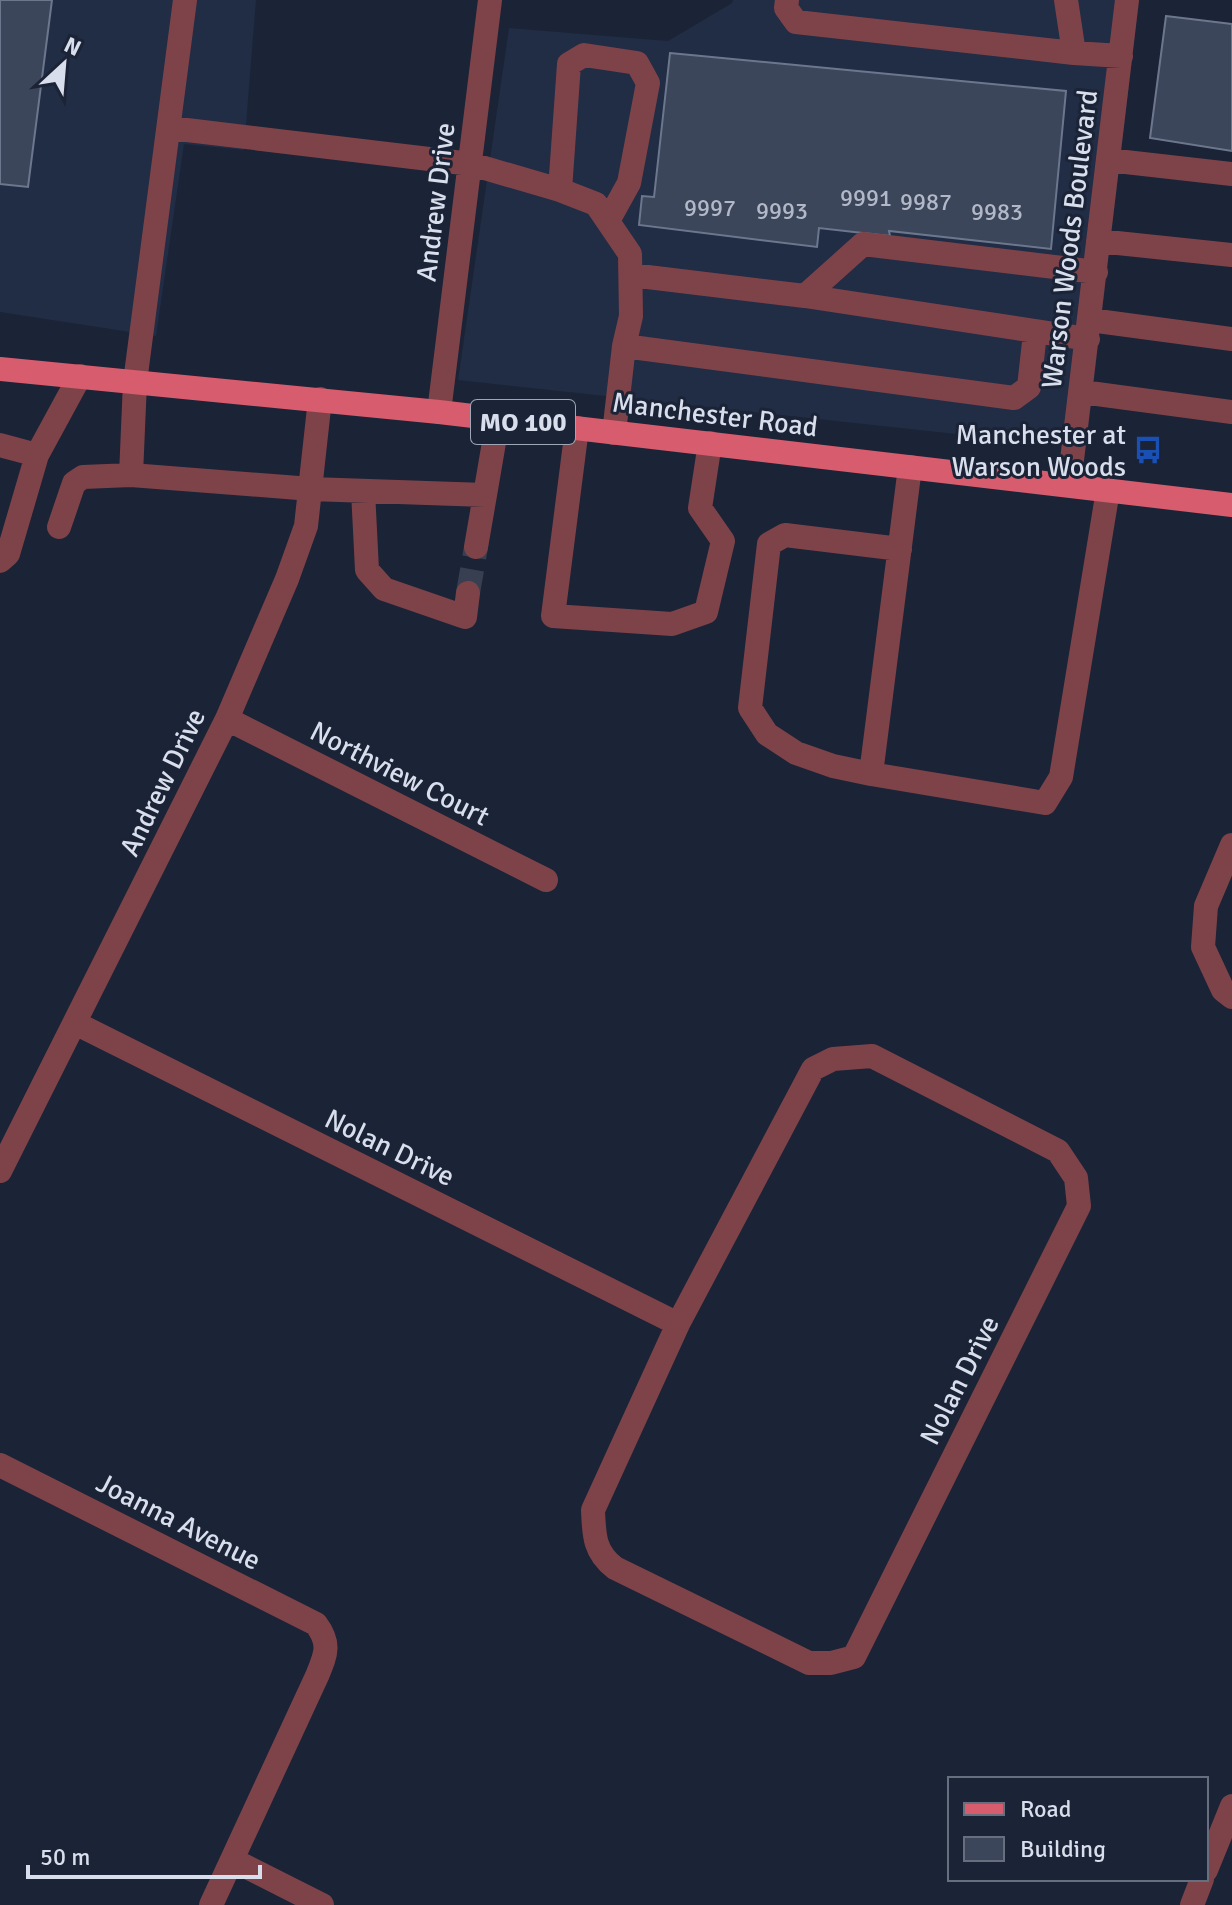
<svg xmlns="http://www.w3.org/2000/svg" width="1232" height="1905" viewBox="0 0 1232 1905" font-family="Signika,sans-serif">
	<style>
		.built { fill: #212c45 }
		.building { fill: #3c465a; stroke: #6c778e; stroke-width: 2 }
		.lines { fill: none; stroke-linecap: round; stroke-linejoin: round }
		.minor-tunnel { stroke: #373f51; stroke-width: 24; stroke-dasharray: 24 12; stroke-linecap: butt }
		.minor { stroke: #7e4349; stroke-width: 24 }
		.major { stroke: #d75c6d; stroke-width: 24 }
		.labels { text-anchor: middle; stroke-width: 6; stroke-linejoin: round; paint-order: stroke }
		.number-label { font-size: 24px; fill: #b1b8c7 }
		.shield { fill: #1b2336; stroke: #9fa6b5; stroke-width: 2 }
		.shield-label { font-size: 26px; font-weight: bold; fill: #d8deeb }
		.street-label { font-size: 28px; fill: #d8deeb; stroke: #1b2336 }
		.poi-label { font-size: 28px; fill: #d8deeb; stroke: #1b2336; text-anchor: end }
	</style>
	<rect width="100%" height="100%" fill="#1b2336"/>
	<path class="built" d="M0,0H256L244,150L184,144L156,336L0,312Z
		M733,0H1139L1086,448L458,380L509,28L668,41L732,3Z"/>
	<path class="building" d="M0,0H52L28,187L0,184Z
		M1166,16L1232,24V151L1150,138Z
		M670,53L1066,91L1051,249L889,231L890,236L819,228L817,247L639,225L642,196L654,197Z"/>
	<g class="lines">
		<path class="minor-tunnel" d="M468,593L476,547"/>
		<path class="minor" d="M787,0L786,8L796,22L1074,53L1121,56
			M1066,0L1074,53
			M170,128L471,164L560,190L596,204L630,254L631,316L624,346L614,433
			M1108,160L1232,174
			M560,190L569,64L584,55L637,63L648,83L629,183L608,221
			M1098,241L1232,255
			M631,275L805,296L1088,339
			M805,296L863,244L1096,272
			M1090,320L1232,339
			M624,346L1014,398L1029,387L1035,333
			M1082,392L1232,412
			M439,412L490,0
			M577,428L553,616L672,624L706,612L723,541L700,508L710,443
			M0,445L37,455
			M910,467L871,774L1045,803L1061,777L1108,490
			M131,475L311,489L485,495L498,419
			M1069,485L1127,0
			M363,491L367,570L384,589L465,617L468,593
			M59,527L74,483L83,477L131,475L135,382L185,0
			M476,547L485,495
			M0,561L8,554L37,455L80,376
			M227,719L546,880
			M871,774L833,766L796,753L767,734L750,708L769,544L785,535L900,549
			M1232,845L1206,906L1203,947L1223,990L1232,997
			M75,1023L678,1324
			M872,1056L1058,1151L1076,1178L1079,1206L854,1657L831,1663H809L615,1568C594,1552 594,1535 593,1510L678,1324L813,1069L833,1059Z
			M0,1171L227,719L287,579L306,526L320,399
			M0,1465L316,1624C331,1644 326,1654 317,1676L211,1905
			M233,1860L322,1905
			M1206,1870L1232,1806
			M1192,1905L1202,1879"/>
		<path class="major" d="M0,369L439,412L1232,505"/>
	</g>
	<defs>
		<symbol id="bus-bare" viewBox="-9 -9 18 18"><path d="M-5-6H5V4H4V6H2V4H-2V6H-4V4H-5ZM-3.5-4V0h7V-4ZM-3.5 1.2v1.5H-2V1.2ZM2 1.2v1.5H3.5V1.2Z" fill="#1a4fb4" stroke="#1b2336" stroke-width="2.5" paint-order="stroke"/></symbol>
	</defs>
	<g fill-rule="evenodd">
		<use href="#bus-bare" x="1128" y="430" width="40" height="40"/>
	</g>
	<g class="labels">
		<g class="number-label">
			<text x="866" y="206">9991</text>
			<text x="926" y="210">9987</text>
			<text x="710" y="216">9997</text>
			<text x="782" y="219">9993</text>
			<text x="997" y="220">9983</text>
		</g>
		<rect class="shield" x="471" y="400" width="104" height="44" rx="6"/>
		<g class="shield-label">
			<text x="523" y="431">MO 100</text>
		</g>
		<g class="street-label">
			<text transform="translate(435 202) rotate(-83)" y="10">Andrew Drive</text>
			<text transform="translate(1069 239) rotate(-83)" y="10">Warson Woods Boulevard</text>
			<text transform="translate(715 414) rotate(7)" y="10">Manchester Road</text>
			<text transform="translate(400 773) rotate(27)" y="10">Northview Court</text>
			<text transform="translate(162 782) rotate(-64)" y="10">Andrew Drive</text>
			<text transform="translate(390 1147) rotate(26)" y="10">Nolan Drive</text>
			<text transform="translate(959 1380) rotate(-63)" y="10">Nolan Drive</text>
			<text transform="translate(179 1521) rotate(27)" y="10">Joanna Avenue</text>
		</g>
		<g class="poi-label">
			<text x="1126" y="444">Manchester at<tspan x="1126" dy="32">Warson Woods</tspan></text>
		</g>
	</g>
	<rect x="948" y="1777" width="260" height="104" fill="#1b2336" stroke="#676e7e" stroke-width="2"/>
	<rect x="964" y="1803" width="40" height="12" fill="#d75c6d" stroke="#676e7e" stroke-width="2"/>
	<text x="1020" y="1817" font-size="24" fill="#d8deeb">Road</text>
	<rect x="964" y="1837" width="40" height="24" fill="#3c465a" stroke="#676e7e" stroke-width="2"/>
	<text x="1020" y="1857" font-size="24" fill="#d8deeb">Building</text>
	<g transform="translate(64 64) rotate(26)" stroke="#1b2336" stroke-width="6" paint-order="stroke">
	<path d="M0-6L14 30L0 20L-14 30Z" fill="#d8deeb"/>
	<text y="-12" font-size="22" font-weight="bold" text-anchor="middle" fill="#d8deeb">N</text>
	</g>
	<path d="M28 1865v12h232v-12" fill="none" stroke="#d8deeb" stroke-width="4"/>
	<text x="40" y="1865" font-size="24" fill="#d8deeb" stroke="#1b2336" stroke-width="6" paint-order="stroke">50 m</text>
</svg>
